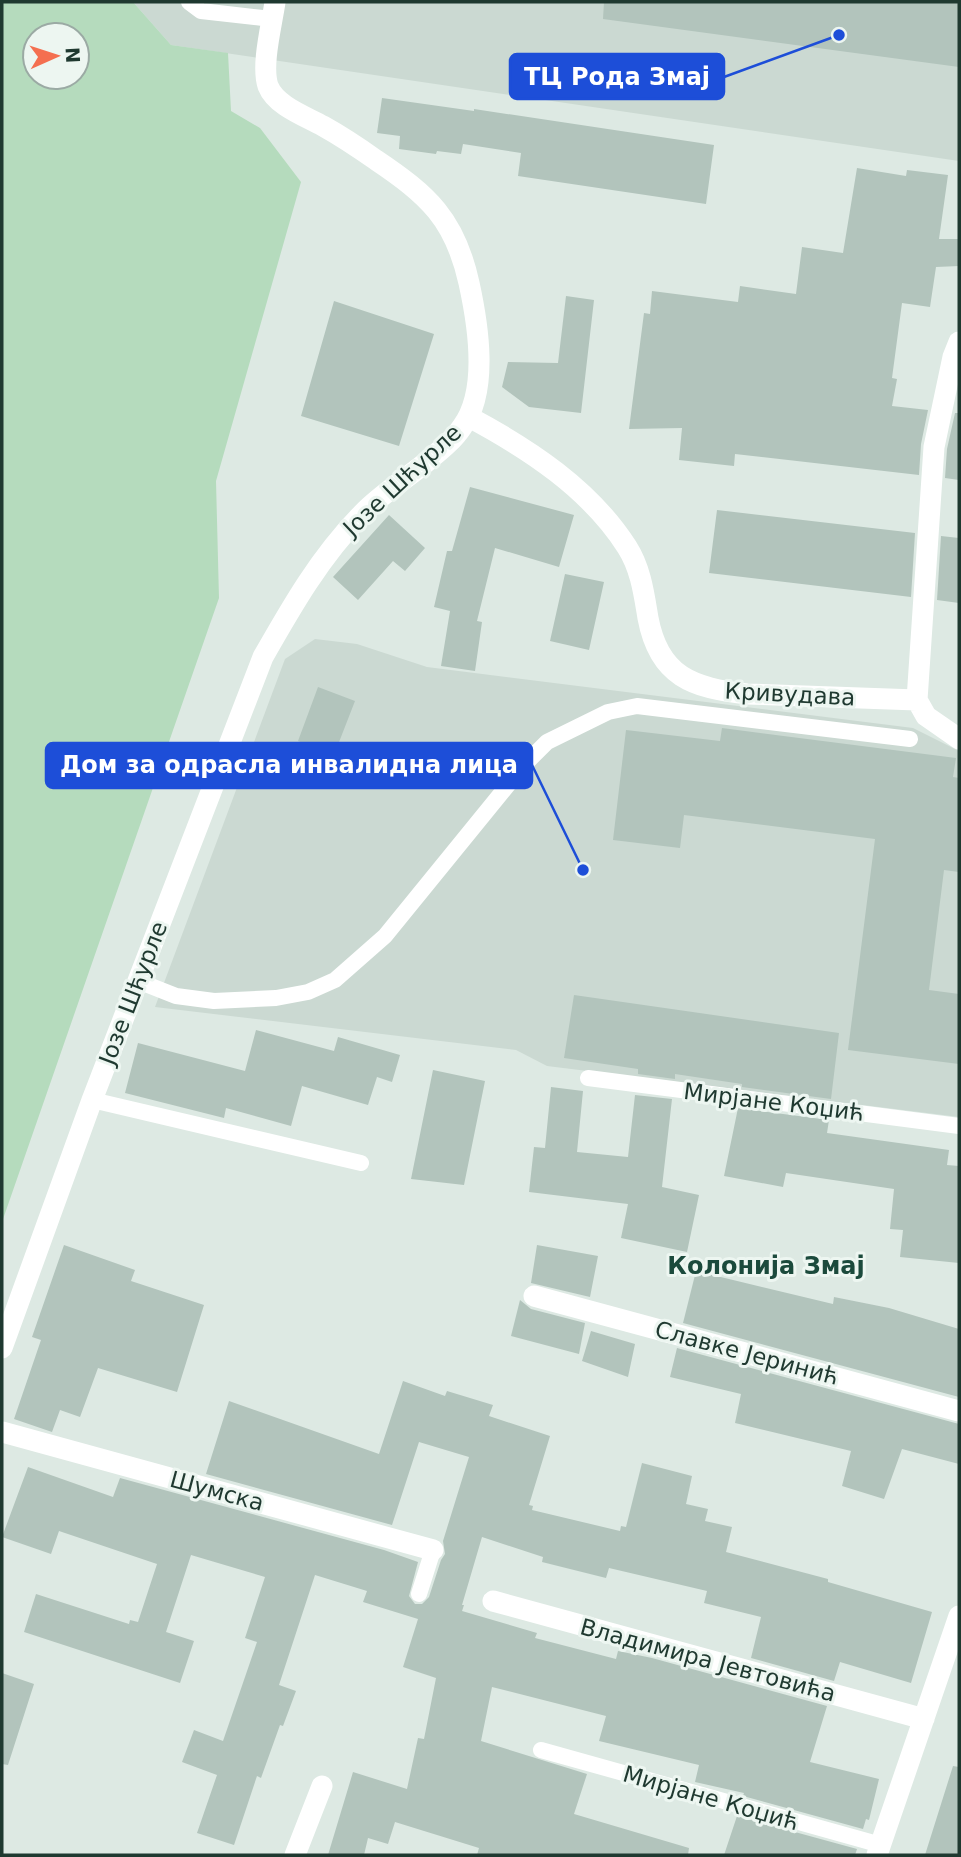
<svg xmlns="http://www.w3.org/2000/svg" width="961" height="1857" viewBox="0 0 961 1857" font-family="'DejaVu Sans',sans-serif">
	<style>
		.built { fill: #cbd9d2 }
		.green { fill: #b5dbbd; fill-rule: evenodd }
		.building { fill: #b2c4bc }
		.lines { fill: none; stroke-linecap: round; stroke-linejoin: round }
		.lane { stroke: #fff; stroke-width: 16 }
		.street { stroke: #fff; stroke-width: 21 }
		.labels { text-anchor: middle; stroke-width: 6; stroke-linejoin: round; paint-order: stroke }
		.street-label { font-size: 23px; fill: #1f3930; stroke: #edf6f1 }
		.neighbourhood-label { font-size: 24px; font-weight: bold; fill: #1b4a3c; stroke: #edf6f1 }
		.leader { fill: none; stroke: #1d4ed8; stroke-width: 2.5 }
		.callout-dot { fill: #1d4ed8; stroke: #edf6f1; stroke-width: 2.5 }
		.callout { fill: #1d4ed8; stroke: #1d4ed8; stroke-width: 2.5 }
		.callout-label { font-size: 24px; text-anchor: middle; font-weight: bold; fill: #fff }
	</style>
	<rect width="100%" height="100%" fill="#dde9e3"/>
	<path class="built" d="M133,2H959V161L171,45Z
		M315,639L357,644L427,667L913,728L959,751V1117L547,1066L516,1050L155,1007L285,659Z"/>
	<path class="green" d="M2,2H133L171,45L228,53L231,111L260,128L301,182L216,481L219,598L2,1222ZM35,35H77V77H35Z"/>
	<path class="building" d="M604,2H959V67L603,19Z
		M382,98L474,111V109L714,145L706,204L518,176L521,153L463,144L461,154L437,151L436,154L399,149L400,136L377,133Z
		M857,168L906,176L907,170L948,175L939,239H959V266L936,267L930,307L902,303L892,378L897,379L892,406L928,410L921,444L919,475L735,454L734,466L679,460L682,428L629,429L644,313L650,314L652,291L738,302L740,286L796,294L802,247L843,253Z
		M566,296L594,300L581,413L529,407L502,387L508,362L558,363Z
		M334,301L434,334L399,446L301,416Z
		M955,413H959V480L945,478L947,449Z
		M470,487L574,515L559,567L495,548L477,621L482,622L475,671L441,666L450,611L434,607L447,551H452Z
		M717,510L915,533L911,597L709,573Z
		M389,515L425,548L405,571L393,561L358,600L333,577Z
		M941,536L959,538V603L937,600Z
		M565,574L604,582L589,650L550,641Z
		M318,687L355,701L334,755L298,741Z
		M722,728L956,758L953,777L959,778V872L944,870L929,990L959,994V1064L848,1050L875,839L684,815L680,848L613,840L626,730L720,741Z
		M574,995L839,1033L831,1099L742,1087V1084L675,1074V1079L638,1074V1069L564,1058Z
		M256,1030L334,1051L338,1037L400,1055L392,1082L377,1077L368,1105L302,1086L291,1126L226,1108L224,1118L125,1093L138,1043L245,1071Z
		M433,1070L485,1081L464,1185L411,1179Z
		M551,1087L583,1091L577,1152L628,1157L635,1095L672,1099L662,1187L699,1195L687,1252L621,1238L628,1204L529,1192L534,1147L545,1148Z
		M738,1108L829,1120L827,1133L949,1150L947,1165L959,1166V1263L900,1257L903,1230L890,1229L894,1189L786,1173L783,1187L724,1176Z
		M64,1245L135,1270L131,1281L204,1305L177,1392L98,1368L80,1417L60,1410L52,1432L14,1419L41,1340L32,1337Z
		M537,1245L598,1256L590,1297L531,1283Z
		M696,1271L833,1304L834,1297L889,1308L959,1329V1397L683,1323Z
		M520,1300L531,1309L585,1323L579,1354L511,1336Z
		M591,1331L635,1344L628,1377L582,1361Z
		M677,1348L959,1424V1464L902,1449L884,1499L842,1486L851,1451L735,1423L741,1394L670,1377Z
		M403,1381L445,1396L447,1391L493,1405L489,1416L550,1436L529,1505L533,1506L532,1510L620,1531L621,1526L626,1527L642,1463L692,1476L686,1504L708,1509L705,1521L732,1527L726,1552L828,1579V1582L932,1612L911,1683L840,1662L834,1681L751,1658L761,1617L704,1603L707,1591L609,1568L606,1578L542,1562L543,1557L482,1537L462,1605H464L462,1611L537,1633L535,1638L616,1659L618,1651L652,1658L827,1706L810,1762L879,1779L869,1820L866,1819L863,1829L743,1796L744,1793L695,1782L699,1765L599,1741L606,1716L492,1687L481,1741L587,1774L574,1814L689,1848L688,1855H477L479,1848L395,1822L388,1844L368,1838L364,1855H328L353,1772L407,1789L418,1738L424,1739L436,1678L403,1667L418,1619L363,1602L367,1591L315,1575L279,1685L296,1691L283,1726L280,1725L261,1778L257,1776L234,1845L197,1833L217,1775L182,1762L194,1730L223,1741L257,1642L245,1638L265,1577L191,1555L166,1632L194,1641L180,1683L24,1632L36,1594L129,1624L130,1620L138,1622L157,1564L59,1531L51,1554L2,1537L28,1467L113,1497L120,1478L384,1550L418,1562L409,1596L415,1604H422L429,1597L441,1560L445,1554L443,1541L469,1457L419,1442L392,1525L206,1474L229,1401L379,1454Z
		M2,1673L34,1684L8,1765L2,1764Z
		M953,1766L959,1767V1855H925Z
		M737,1816L857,1849L855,1855H724Z"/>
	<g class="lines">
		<path class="lane" d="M189,2L201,11L272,19
			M138,981L176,996L214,1001L276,998L308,992L335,980L385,936L525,764L547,742L608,712L637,706L910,739
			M588,1078L959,1126
			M92,1100L361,1163
			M419,1594L433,1550
			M541,1750L881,1845"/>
		<path class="street" d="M959,342L953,357L934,447L917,700L926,716L959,739
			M469,417C529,449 590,489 627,547C641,569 644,594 648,618C659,677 693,688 747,694L917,700
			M534,1296L959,1411
			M2,1348L92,1100L263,657C292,606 320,557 362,514C380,495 404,480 424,464C437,453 453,441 462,427C489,391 478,324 469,283C455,219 428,195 376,160C359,148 341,136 323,126C305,116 276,106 268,86C261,65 272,24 275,2
			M2,1432L433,1550
			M493,1601L924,1719
			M295,1855L322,1786
			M877,1855L959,1616"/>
	</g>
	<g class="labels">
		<g class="street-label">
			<text transform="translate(402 480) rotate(-43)" y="8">Јозе Шћурле</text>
			<text transform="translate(790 694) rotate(3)" y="8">Кривудава</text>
			<text transform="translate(133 993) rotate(-69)" y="8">Јозе Шћурле</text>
			<text transform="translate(774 1102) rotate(7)" y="8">Мирјане Коџић</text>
			<text transform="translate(747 1353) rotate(15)" y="8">Славке Јеринић</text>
			<text transform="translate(217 1491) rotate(15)" y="8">Шумска</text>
			<text transform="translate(708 1660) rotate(15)" y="8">Владимира Јевтовића</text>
			<text transform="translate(711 1798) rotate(16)" y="8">Мирјане Коџић</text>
		</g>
		<g class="neighbourhood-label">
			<text x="766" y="1274">Колонија Змај</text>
		</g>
	</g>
	<path class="leader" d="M839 35L724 77M583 870L532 765"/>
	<g class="callout-dot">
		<circle cx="839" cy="35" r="7"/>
		<circle cx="583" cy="870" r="7"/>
	</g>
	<g class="callout">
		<rect x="510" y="54" width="214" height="45" rx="7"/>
		<rect x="46" y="743" width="486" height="45" rx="7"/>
	</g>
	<g class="callout-label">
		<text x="617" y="85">ТЦ Рода Змај</text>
		<text x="289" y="773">Дом за одрасла инвалидна лица</text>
	</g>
	<rect width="961" height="1857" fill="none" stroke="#1f3930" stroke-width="7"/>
	<g transform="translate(56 56) rotate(87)"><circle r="33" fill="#edf6f1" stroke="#9baaa4" stroke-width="2"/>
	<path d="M0-5L12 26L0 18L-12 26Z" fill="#f46f50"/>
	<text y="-10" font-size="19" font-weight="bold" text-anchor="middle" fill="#1f3930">N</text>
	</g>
</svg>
